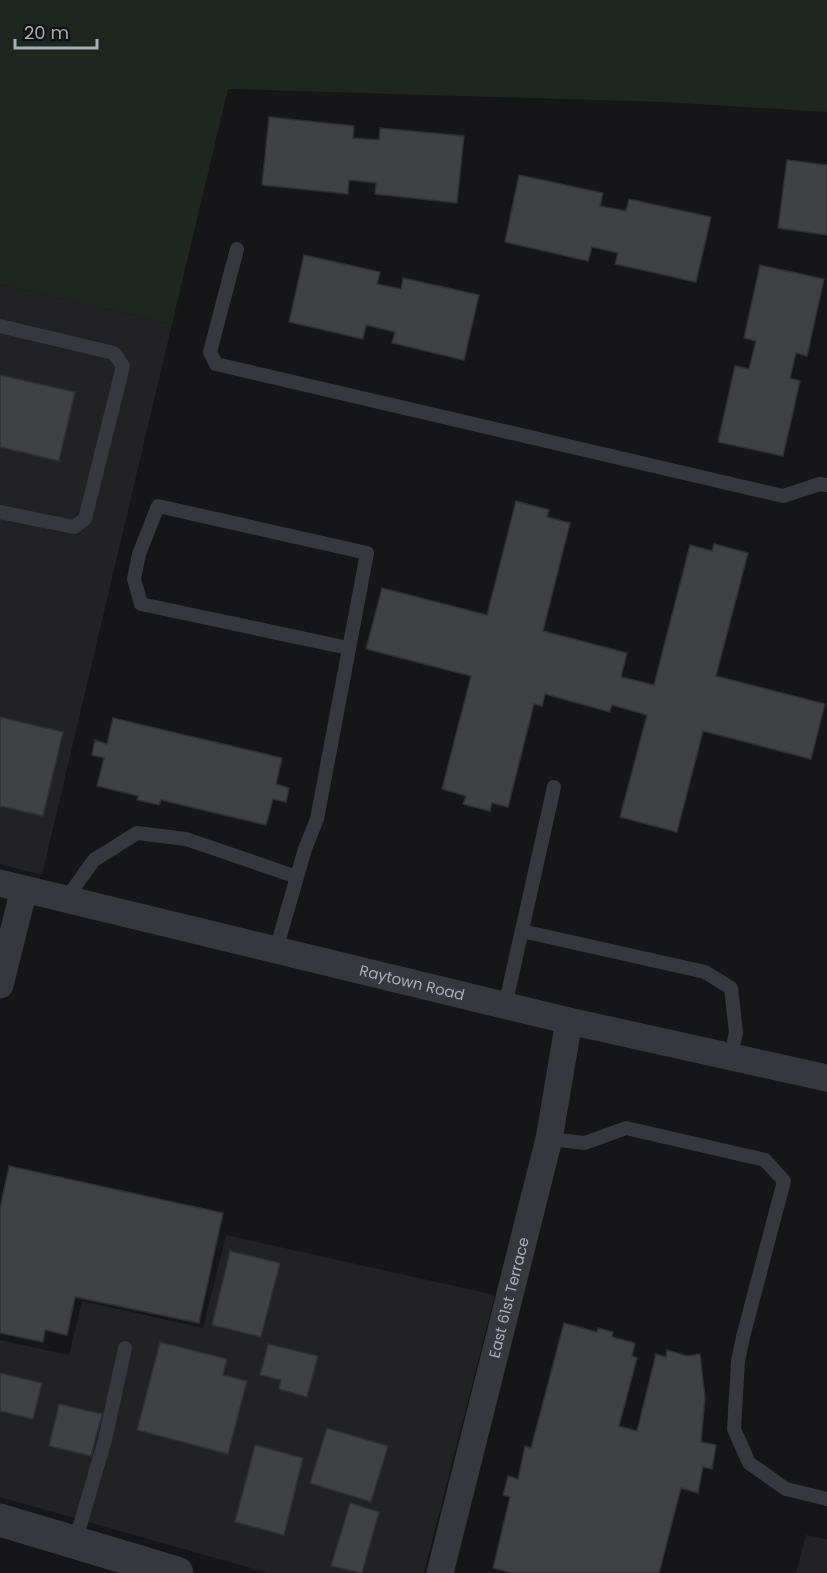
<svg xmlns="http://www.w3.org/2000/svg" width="827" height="1573" viewBox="0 0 827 1573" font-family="Poppins,sans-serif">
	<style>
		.built { fill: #222225 }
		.green { fill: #1e261f }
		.building { fill: #404145; stroke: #303034; stroke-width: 1.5 }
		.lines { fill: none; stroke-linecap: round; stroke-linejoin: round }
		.service { stroke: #37383d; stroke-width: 14 }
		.minor { stroke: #37383d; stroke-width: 27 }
		.tertiary { stroke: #37383d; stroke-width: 33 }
		.labels { text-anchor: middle; stroke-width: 5; stroke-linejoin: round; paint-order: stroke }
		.street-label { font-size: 15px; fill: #a8adb8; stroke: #111113 }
	</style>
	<rect width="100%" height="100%" fill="#161618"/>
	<path class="built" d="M0,284L172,324L42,875L0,864Z
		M226,1235L495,1295L424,1573H268L0,1497V1340L69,1355L82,1301L203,1328Z
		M806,1535L827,1539V1573H796Z"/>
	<path class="green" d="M0,0H827V112L663,102L228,89L172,324L0,284Z"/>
	<path class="building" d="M269,117L354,126L353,138L379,140L380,128L464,136L457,203L375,194L376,183L349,180L348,194L262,185Z
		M787,160L827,165V235L778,228Z
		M519,175L603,193L600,206L626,211L629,199L711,217L696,282L615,264L618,253L592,247L588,261L505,242Z
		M304,255L380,272L377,284L401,289L403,278L479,295L464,360L392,343L395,332L366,325L363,339L289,322Z
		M760,265L824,279L807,356L796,353L790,378L800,381L783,456L718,442L735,366L749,369L756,341L744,338Z
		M0,375L75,392L59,461L0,447Z
		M516,501L549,510L547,517L570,523L543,631L627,653L621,677L654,685L690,545L712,551L714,544L748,553L716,676L825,704L811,759L703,731L677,832L620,817L647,715L612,705L610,712L545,694L542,706L534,704L508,807L492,803L490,811L463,804L466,796L442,789L471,676L366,649L382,588L487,615Z
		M0,717L63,732L43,816L0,806Z
		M113,718L282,758L276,784L289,788L286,802L273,799L266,825L161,800L159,805L137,800L138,796L97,786L104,758L92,755L95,740L107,744Z
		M9,1166L223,1213L199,1323L75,1297L67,1335L45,1330L43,1342L0,1333V1209Z
		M230,1251L280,1263L261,1337L212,1325Z
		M564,1323L597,1332L598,1328L613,1332L612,1337L635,1343L632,1356L637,1358L619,1426L637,1431L656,1354L666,1357L667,1350L687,1356L700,1354L705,1397L701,1442L716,1445L712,1469L703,1467L698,1493L681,1488L659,1573H512L493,1568L510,1497L503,1495L508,1476L518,1479L525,1446L531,1448Z
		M160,1342L227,1359L223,1375L247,1381L228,1454L137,1430Z
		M268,1344L318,1356L307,1397L279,1389L281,1380L260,1375Z
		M0,1373L42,1383L33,1419L0,1411Z
		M59,1404L102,1414L91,1456L49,1446Z
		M327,1428L388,1446L371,1502L310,1483Z
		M255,1445L303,1458L284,1535L235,1522Z
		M350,1503L379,1512L362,1573L331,1566Z"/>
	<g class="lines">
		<path class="service" d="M237,249L210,352L216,364L783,496L820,484L827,485
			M0,326L114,353L123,366L85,519L74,527L0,512
			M66,899L94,860L137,833L186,839L297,877
			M522,931L705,972L731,988L736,1032L731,1057
			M276,950L305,849L317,819L367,553L158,506L139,554L134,579L141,604L348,648
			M505,1006L554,787
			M549,1139L585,1143L626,1128L765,1160L784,1181L743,1337L738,1361L734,1429L749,1463L786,1489L827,1499
			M75,1542L105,1440L125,1348"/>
		<g class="minor">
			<path id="s1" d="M0,883L569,1021L827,1078"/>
			<path d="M0,985L24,889"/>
			<path id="s2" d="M440,1573L549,1139L569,1021"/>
		</g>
		<path class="tertiary" d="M0,1520L177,1573"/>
	</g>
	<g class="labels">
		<g class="street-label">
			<text dy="5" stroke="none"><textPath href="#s1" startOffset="424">Raytown Road</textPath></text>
			<text dy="5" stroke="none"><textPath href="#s2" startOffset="284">East 61st Terrace</textPath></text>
		</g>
	</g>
	<path d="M15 39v9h82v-9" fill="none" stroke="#a8adb8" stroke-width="3"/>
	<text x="24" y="39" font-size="18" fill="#a8adb8" stroke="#111113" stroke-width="4.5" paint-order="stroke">20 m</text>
</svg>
